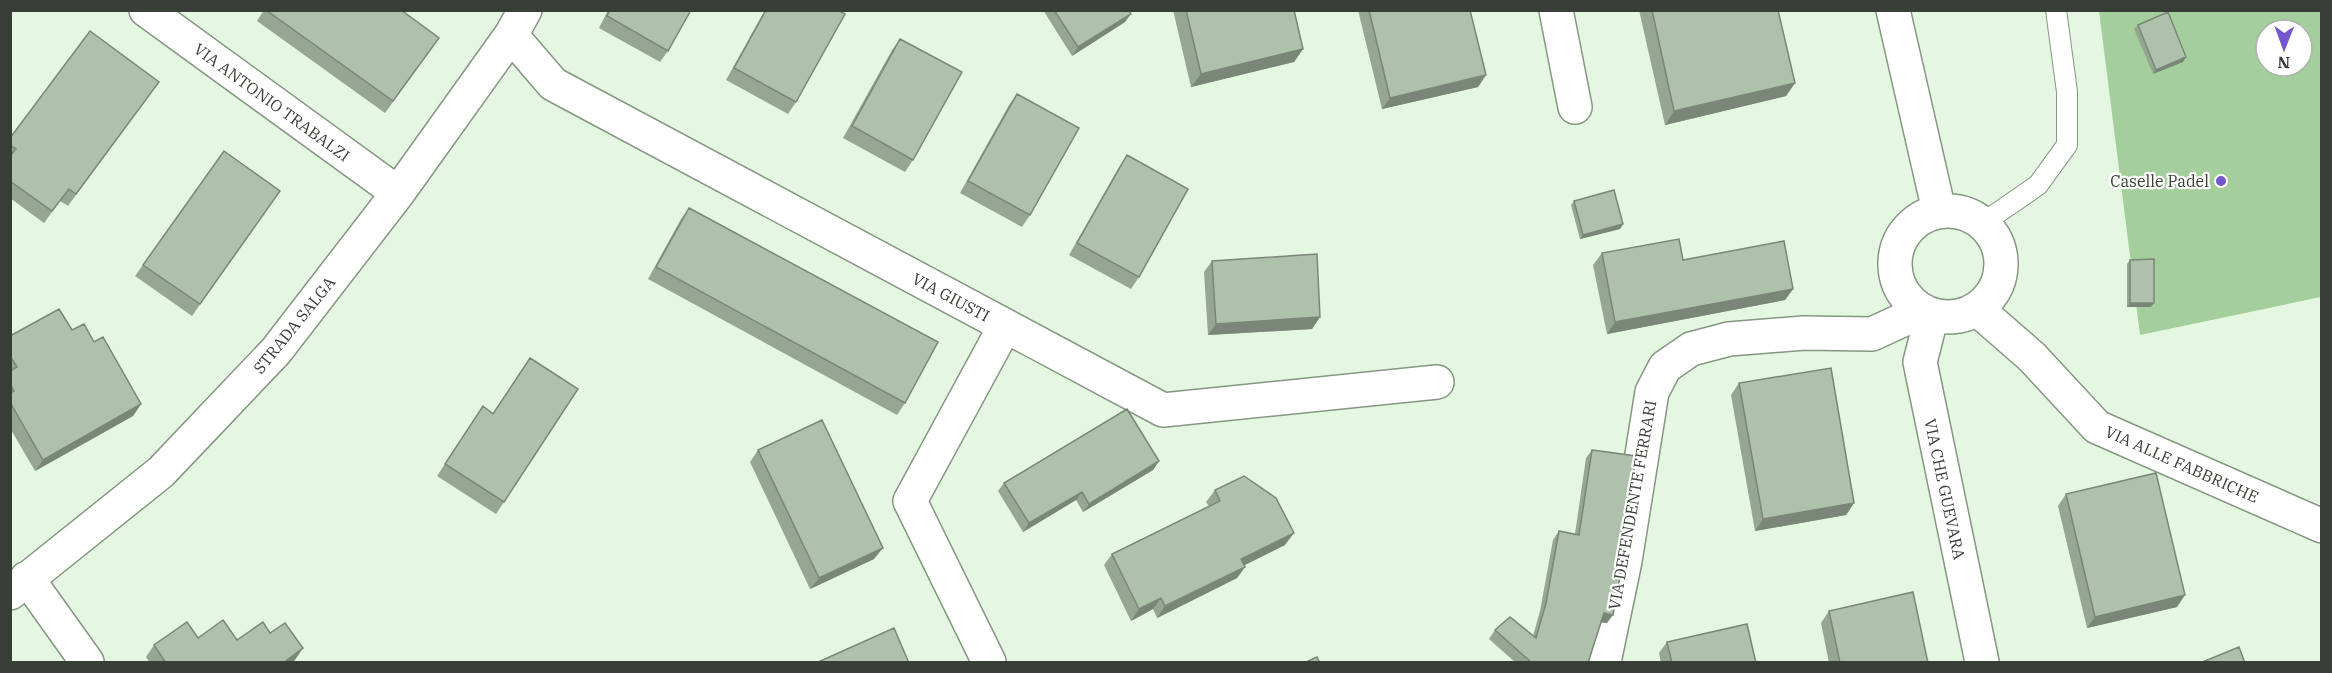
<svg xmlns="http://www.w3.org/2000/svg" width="2332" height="673" viewBox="0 0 2332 673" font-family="'IBM Plex Serif',serif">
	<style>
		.grass { fill: #a4cf9c; fill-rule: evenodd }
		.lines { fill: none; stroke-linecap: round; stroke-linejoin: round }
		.service-casing { stroke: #859782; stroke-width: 22 }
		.minor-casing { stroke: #859782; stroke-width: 36 }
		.tertiary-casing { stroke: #859782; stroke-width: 36 }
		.service { stroke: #fff; stroke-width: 20 }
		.minor { stroke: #fff; stroke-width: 33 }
		.tertiary { stroke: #fff; stroke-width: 33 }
		.wall { fill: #96a693 }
		.shaded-wall { fill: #7a8778 }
		.building { fill: #aec1ab; stroke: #7a8778; stroke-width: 1.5 }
		.poi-dot { fill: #7456cf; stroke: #fff; stroke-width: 2 }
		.labels { text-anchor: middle; stroke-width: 4.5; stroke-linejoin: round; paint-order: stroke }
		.street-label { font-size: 16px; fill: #373e35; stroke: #fff }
		.poi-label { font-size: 16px; fill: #373e35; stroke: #fff; text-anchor: end }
	</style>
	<rect width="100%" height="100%" fill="#e4f7e0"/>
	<path class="grass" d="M2099,11H2321V297L2140,335ZM2266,30H2302V66H2266Z"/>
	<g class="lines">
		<defs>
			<path id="service" d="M1983,223L2038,185L2067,145V92L2056,10"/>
			<path id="minor" d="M146,10L398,193
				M1556,10L1575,107
				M511,35L553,84L1163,410L1437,382
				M1977,309L2032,357
				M1932,315L1920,362L1982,662
				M27,578L87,662
				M10,593L161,472L276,351L398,193L511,35L525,10
				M989,662L910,501L1005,326
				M1604,662L1625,561L1652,392L1665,367L1691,349L1729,339L1804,333L1872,334L1922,311"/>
			<path id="tertiary" d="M1893,10L1939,211
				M1895 264a53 53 0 1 1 106 0a53 53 0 1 1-106 0Z
				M2032,357L2097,427L2322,526"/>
		</defs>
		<use href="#service" class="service-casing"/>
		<use href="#minor" class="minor-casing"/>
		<use href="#tertiary" class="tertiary-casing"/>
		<use href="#service" class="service"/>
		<use href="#minor" class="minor"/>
		<use href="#tertiary" class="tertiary"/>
	</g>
	<path class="wall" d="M264,10H401L439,38L385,113L257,21Z
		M608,10H691L668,51L660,62L599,28Z
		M765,10H838L796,102L788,114L726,80Z
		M1043,10H1129L1125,22L1072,56Z
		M1173,10H1294L1303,49L1294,62L1191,87Z
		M1358,10H1470L1486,75L1478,87L1382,109Z
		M1639,10H1778L1795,83L1786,96L1665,125Z
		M2138,25L2183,62L2153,74L2134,29Z
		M900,39L913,160L905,172L843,138L892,50Z
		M151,93L68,206L60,201L44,223L10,198V138Z
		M1017,94L1030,215L1022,227L960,193L1009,105Z
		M224,151L280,191L192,316L135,276Z
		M1127,155L1139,277L1131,289L1069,255L1119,167Z
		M1574,201L1623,224L1620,229L1580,239L1571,205Z
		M689,208L905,403L897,415L648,279L681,219Z
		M1602,253L1683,260L1793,289L1785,300L1607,334L1593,265Z
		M2130,260L2151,307H2127V264Z
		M1212,261L1320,317L1312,329L1208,335L1204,272Z
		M72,330L94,342L141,404L133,416L35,471L10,428V336Z
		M530,358L504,502L496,514L437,476L483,406L493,413Z
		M1739,383L1854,503L1846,515L1755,531L1731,395Z
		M758,450L874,559L810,589L750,462Z
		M1592,450L1607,623L1601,622L1588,663H1516L1489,639L1495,630L1533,636L1540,611L1553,540L1559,531L1575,534L1586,458Z
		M1159,461L1153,470L1083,512L1076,500L1023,532L998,491L1004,483Z
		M1215,490L1285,545L1244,565L1245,567L1237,578L1157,618L1153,609L1131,621L1104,565L1112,554L1209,506L1206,502Z
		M2066,494L2177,607L2087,628L2058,506Z
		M1829,611L1928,663H1829L1821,623Z
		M198,638L237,640L295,660L291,663H150L146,657L154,645Z
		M1667,642L1756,663H1661L1659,653Z"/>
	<path class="shaded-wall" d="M1131,14L1125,22L1072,56L1078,47Z
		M1303,49L1294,62L1191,87L1201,74Z
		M2186,57L2183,62L2153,74L2156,70Z
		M1486,75L1478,87L1382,109L1390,98Z
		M1795,83L1786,96L1665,125L1674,111Z
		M1623,224L1620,229L1580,239L1583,235Z
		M1793,289L1785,300L1607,334L1615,322Z
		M2130,303H2154L2151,307H2127Z
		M1320,317L1312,329L1208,335L1216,324Z
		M141,404L133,416L35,471L43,460Z
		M1159,461L1153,470L1083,512L1089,504Z
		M1082,492L1076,500L1023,532L1029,523Z
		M1854,503L1846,515L1755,531L1763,519Z
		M1294,533L1285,545L1233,571L1241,559Z
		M883,548L874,559L810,589L819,578Z
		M1245,567L1237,578L1157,618L1165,606Z
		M2185,595L2177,607L2087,628L2095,617Z
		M1161,598L1153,609L1131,621L1139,609Z
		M1604,613L1613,615L1607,623L1598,622Z
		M303,648L295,660L291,663H283Z"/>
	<path class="building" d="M266,10H401L439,38L393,101Z
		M610,10H691L668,51L607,16Z
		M766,10H838L845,14L796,102L734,68Z
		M1054,10H1129L1131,14L1078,47Z
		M1186,10H1294L1303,49L1201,74Z
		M1369,10H1470L1486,75L1390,98Z
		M1652,10H1778L1795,83L1674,111Z
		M2168,12L2186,57L2156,70L2138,25Z
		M90,31L159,82L76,194L69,189L52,211L10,181V156L16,149L10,145V138Z
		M900,39L962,72L913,160L852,126Z
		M1017,94L1079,128L1030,215L968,181Z
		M224,151L280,191L200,304L143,265Z
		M1127,155L1188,189L1139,277L1077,243Z
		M1614,190L1623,224L1583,235L1574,201Z
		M689,208L938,342L905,403L656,267Z
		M1679,239L1683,260L1784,241L1793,289L1615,322L1602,253Z
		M1317,254L1320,317L1216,324L1212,261Z
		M2154,259V303H2130V260Z
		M59,309L72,330L84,324L94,342L103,337L141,404L43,460L10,402V393L14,391L10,384V371L17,367L10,356V336Z
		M530,358L578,389L504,502L445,464L483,406L493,414Z
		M1831,368L1854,503L1763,519L1739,383Z
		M1127,409L1159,461L1089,504L1082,492L1029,523L1004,483Z
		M822,420L883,548L819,578L758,450Z
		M1592,450L1636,456L1623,543H1626L1613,615L1604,613L1588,663H1532L1495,630L1510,617L1536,638L1546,603L1559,531L1579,535Z
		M2156,473L2185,595L2095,617L2066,494Z
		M1244,476L1276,498L1294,533L1241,559L1245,567L1165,606L1161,598L1139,609L1112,554L1220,501L1215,490Z
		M1913,592L1928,663H1840L1829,611Z
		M223,620L237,640L263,622L270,633L285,623L303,648L283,663H166L154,645L187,622L198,638Z
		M1747,624L1756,663H1672L1667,642Z
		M894,628L909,663H816Z
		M2239,647L2245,663H2200Z
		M1317,657L1320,663H1304Z"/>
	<circle class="poi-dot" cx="2221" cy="181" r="6"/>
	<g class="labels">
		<g class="street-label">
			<text transform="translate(272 102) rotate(36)" y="6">VIA ANTONIO TRABALZI</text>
			<text transform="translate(951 297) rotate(28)" y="6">VIA GIUSTI</text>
			<text transform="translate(294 325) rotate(-51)" y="6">STRADA SALGA</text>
			<text transform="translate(2182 464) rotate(24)" y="6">VIA ALLE FABBRICHE</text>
			<text transform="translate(1945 489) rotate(78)" y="6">VIA CHE GUEVARA</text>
			<text transform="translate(1632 505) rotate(-80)" y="6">VIA DEFENDENTE FERRARI</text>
		</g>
		<g class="poi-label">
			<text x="2209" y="187">Caselle Padel</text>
		</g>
	</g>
	<rect width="2332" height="673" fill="none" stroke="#373e35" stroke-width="24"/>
	<g transform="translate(2284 48) rotate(181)"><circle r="28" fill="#ffffff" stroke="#afb2ae" stroke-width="1.5"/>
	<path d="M0-4.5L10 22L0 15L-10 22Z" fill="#7456cf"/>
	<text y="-9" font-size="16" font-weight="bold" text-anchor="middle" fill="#373e35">N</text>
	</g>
</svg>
